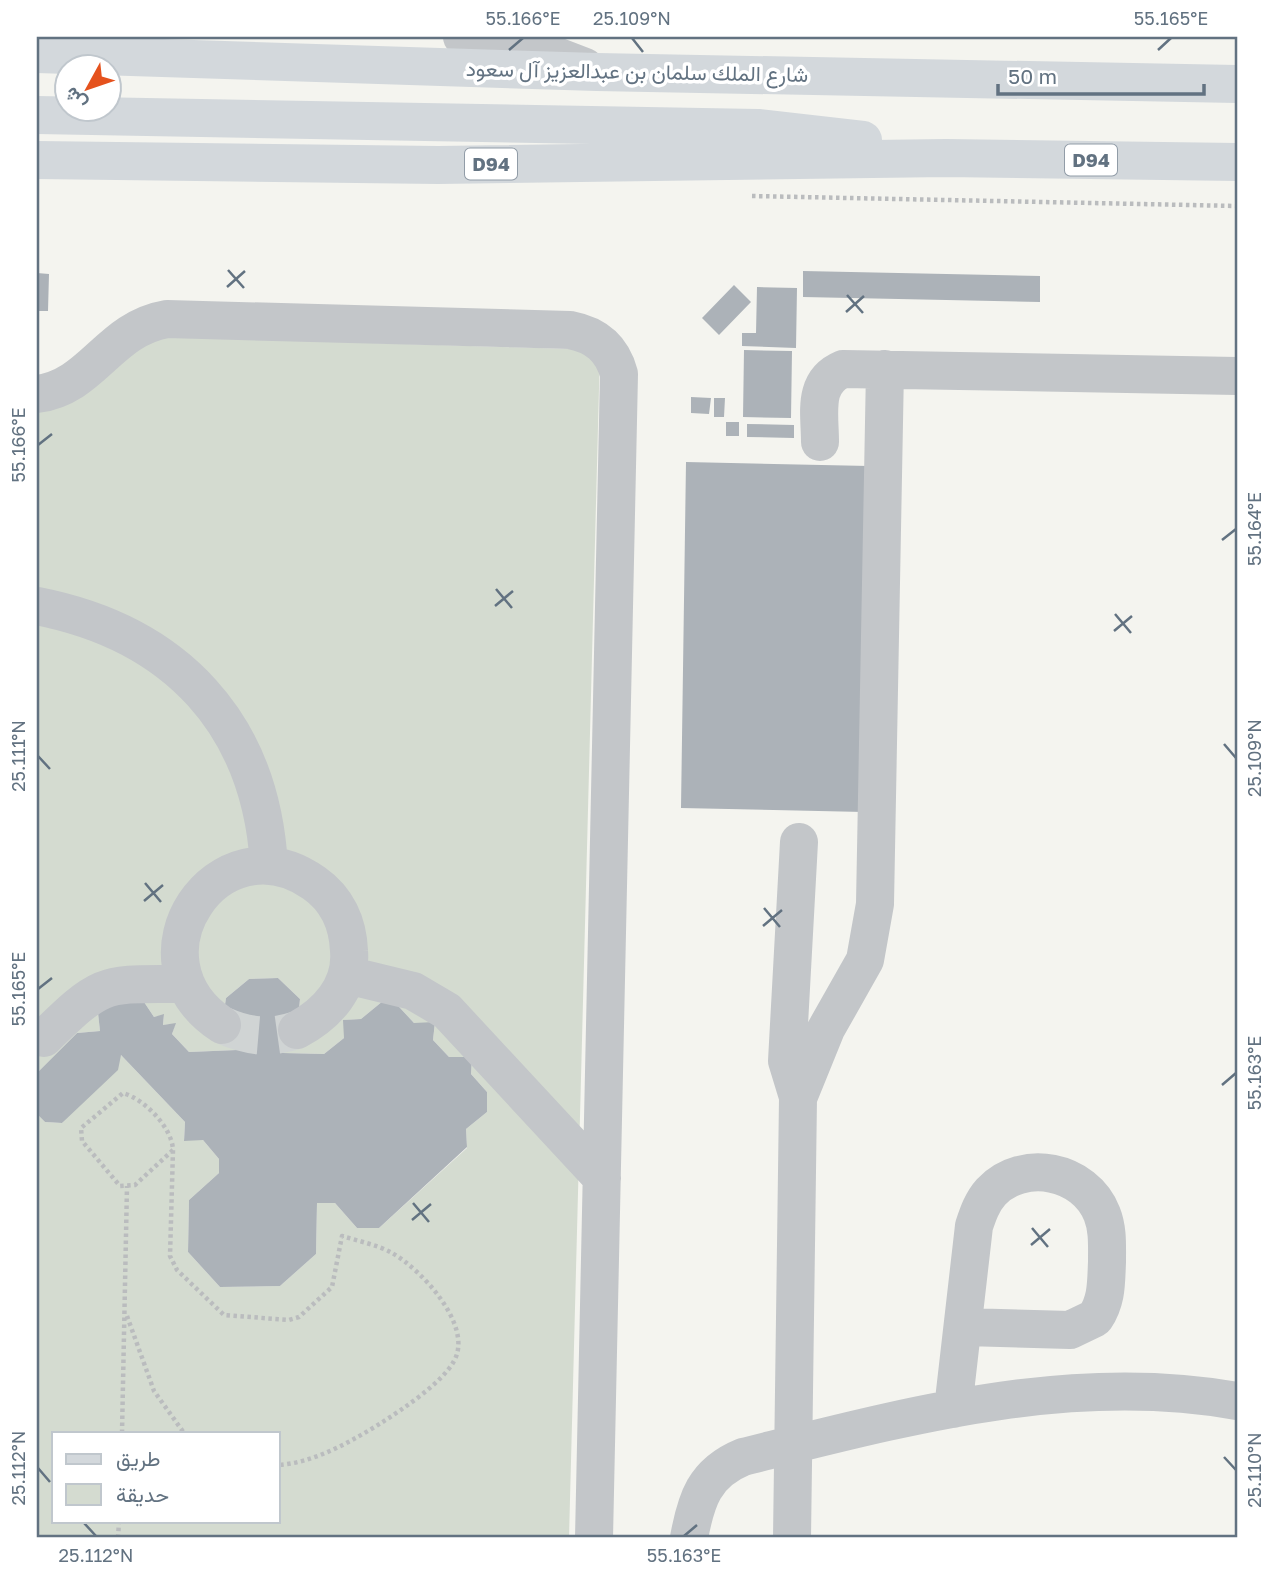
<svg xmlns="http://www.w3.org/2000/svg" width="1274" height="1575" viewBox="0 0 1274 1575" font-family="'Golos Text',Vazirmatn,sans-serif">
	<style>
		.green { fill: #d4dbd0; fill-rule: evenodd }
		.building { fill: #acb2b8 }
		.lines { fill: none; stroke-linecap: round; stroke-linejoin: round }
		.minor-tunnel { stroke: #d0d4d4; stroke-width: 38; stroke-dasharray: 38 19; stroke-linecap: butt }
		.path { stroke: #babcbe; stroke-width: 4.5; stroke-dasharray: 3.5 3.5; stroke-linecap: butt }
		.minor { stroke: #c3c6c9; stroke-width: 38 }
		.major { stroke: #d3d8dc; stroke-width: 38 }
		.ticks { fill: none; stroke: #627281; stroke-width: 2.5 }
		.labels { text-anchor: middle; stroke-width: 7; stroke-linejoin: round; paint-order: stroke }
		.shield { fill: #fff; stroke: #919ca7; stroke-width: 2 }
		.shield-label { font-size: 19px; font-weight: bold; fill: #627281 }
		.street-label { font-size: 21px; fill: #627281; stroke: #fff }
		.neatline { fill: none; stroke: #627281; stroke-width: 2.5 }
		.ticks-label { font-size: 18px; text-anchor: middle; fill: #627281 }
	</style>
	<rect width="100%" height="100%" fill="#f4f4ef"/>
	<path class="green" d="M153,336L600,350L569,1538H37V1114L45,1122L62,1123L121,1055L185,1122L184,1140H203L219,1159V1173L189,1200L188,1252L220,1287L280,1286L316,1254L317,1203H335L357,1228H379L467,1148L466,1129L487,1112V1092L471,1074L472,1057H449L433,1040L435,1023H414L389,996L361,1019L344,1020V1038L324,1054L283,1053L297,1030L300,999L278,978L249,979L226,998L222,1025L237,1050L189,1052L172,1034L175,1024L163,1025L164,1015L154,1017L140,996L98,1013L100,1031L77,1033L37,1073V405ZM54,1433H278V1521H54Z"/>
	<path class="building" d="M803,271L1040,276V302L803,297Z
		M37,273L49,274L48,311H37Z
		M734,285L751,302L719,335L702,318Z
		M757,287L797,288L796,348L742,346V333H756Z
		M744,350L792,351L791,418L743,417Z
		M691,397L711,398L709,414L691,413Z
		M714,398H725L724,417H714Z
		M726,422H739V436H726Z
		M747,424L794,425V438L747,437Z
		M686,462L869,466L864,812L681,808Z
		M278,978L300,999L297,1030L283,1053L324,1054L344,1038L343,1020L361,1019L389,996L414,1023L435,1022L433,1040L449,1057H472L471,1074L487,1092V1112L466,1129L467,1147L379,1228H357L335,1203H317L316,1254L280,1286L220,1287L188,1252L189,1200L219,1173V1159L203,1140L184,1141L185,1122L121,1055L118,1070L62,1123L45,1122L37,1114V1073L77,1033L100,1031L98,1013L119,998L140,996L154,1017L164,1014L163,1025L176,1023L172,1034L189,1052L237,1050L222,1025L226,998L249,979Z"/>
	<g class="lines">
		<path class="minor-tunnel" d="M222,1025C249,1037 270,1039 297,1030"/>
		<path class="path" d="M752,196L1237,206
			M173,1150L135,1185L120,1186L82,1141L81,1128L123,1093C144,1099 172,1127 173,1150L170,1256L177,1270L224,1315L289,1320L299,1317L332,1287L342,1236C358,1241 378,1245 392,1253C421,1269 474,1326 454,1361C442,1383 403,1409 381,1423C352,1441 314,1463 278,1465
			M127,1316L154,1391L184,1433
			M122,1433L127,1186
			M118,1538L119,1521"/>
		<path class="minor" d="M462,37L546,52L585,67
			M37,394C93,387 108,329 167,319L570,330C596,335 612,348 619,374L594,1538
			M820,442C820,413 812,382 843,369L1237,376
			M37,606C175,633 261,723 269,866
			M347,975L413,991L447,1011L602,1178
			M222,1025C122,959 219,816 314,883C337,899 348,923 349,951C352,987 327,1014 297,1030
			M44,1038C104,979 103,984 186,984
			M798,1097L787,1061L799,842
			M953,1409L974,1226C978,1214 982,1202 991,1192C1023,1158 1085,1170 1102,1214C1108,1229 1107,1245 1107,1262C1106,1283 1107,1300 1095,1318L1070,1330L965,1327
			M689,1538C696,1500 704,1473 743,1457C904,1417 1070,1371 1237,1401
			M792,1538L798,1098L826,1029L865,960L875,904L885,369"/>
		<path class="major" d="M37,54L597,72L1237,84
			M37,115L758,128L863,140
			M37,160L438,165L946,158L1237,162"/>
	</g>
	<path class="ticks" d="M632,38L643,52M509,50L523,38M1158,50L1171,38M228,270L244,288M227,287L245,271M847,295L863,313M846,312L864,296M38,445L52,434M1222,540L1236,529M496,589L512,608M495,606L513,591M1115,614L1131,633M1114,631L1132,616M1224,744L1236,758M38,756L50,769M145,883L161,902M144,901L163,885M764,908L780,927M763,926L782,910M38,989L52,978M1222,1085L1236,1073M413,1203L429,1222M412,1220L431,1204M1032,1228L1048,1247M1031,1245L1050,1229M1224,1457L1236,1470M38,1468L50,1482M84,1523L96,1536M684,1536L697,1525"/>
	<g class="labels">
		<g class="shield">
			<rect x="1065" y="144.5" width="52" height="31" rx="5"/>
			<rect x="465" y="148.5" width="52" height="31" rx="5"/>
		</g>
		<g class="shield-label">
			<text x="1091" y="167">D94</text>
			<text x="491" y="171">D94</text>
		</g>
		<g class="street-label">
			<text transform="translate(637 72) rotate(1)" y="7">شارع الملك سلمان بن عبدالعزيز آل سعود</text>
		</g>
	</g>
	<rect width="1274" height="1575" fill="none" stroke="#ffffff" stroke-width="77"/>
	<rect x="52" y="1432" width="228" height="91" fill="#ffffff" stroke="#c0c7cd" stroke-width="2"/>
	<rect x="66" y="1454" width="35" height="10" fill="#d3d8dc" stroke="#c0c7cd" stroke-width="2"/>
	<text x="116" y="1466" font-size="21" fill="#627281">طريق</text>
	<rect x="66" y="1484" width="35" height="21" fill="#d4dbd0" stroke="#c0c7cd" stroke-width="2"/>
	<text x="116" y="1502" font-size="21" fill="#627281">حديقة</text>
	<g transform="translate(88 88) rotate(230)"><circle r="33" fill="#ffffff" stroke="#c0c7cd" stroke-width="2"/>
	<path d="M0-5L12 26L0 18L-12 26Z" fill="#e5521d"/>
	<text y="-10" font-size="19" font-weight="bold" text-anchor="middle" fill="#627281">ش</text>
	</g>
	<path d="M998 84v10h206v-10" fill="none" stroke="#627281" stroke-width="3.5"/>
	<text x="1008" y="84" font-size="21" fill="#627281" stroke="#ffffff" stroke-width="5" paint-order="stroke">50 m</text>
	<rect x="38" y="38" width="1198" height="1498" class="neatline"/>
	<g class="ticks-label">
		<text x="523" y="25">55.166°E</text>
		<text x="632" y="25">25.109°N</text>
		<text x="1171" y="25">55.165°E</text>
		<text transform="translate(19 445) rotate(-90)" y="6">55.166°E</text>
		<text transform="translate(1255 529) rotate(-90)" y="6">55.164°E</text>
		<text transform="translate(19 756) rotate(-90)" y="6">25.111°N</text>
		<text transform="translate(1255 758) rotate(-90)" y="6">25.109°N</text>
		<text transform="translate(19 989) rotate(-90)" y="6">55.165°E</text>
		<text transform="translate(1255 1073) rotate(-90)" y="6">55.163°E</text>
		<text transform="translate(19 1468) rotate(-90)" y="6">25.112°N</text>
		<text transform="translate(1255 1470) rotate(-90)" y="6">25.110°N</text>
		<text x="96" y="1562">25.112°N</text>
		<text x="684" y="1562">55.163°E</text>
	</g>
</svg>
